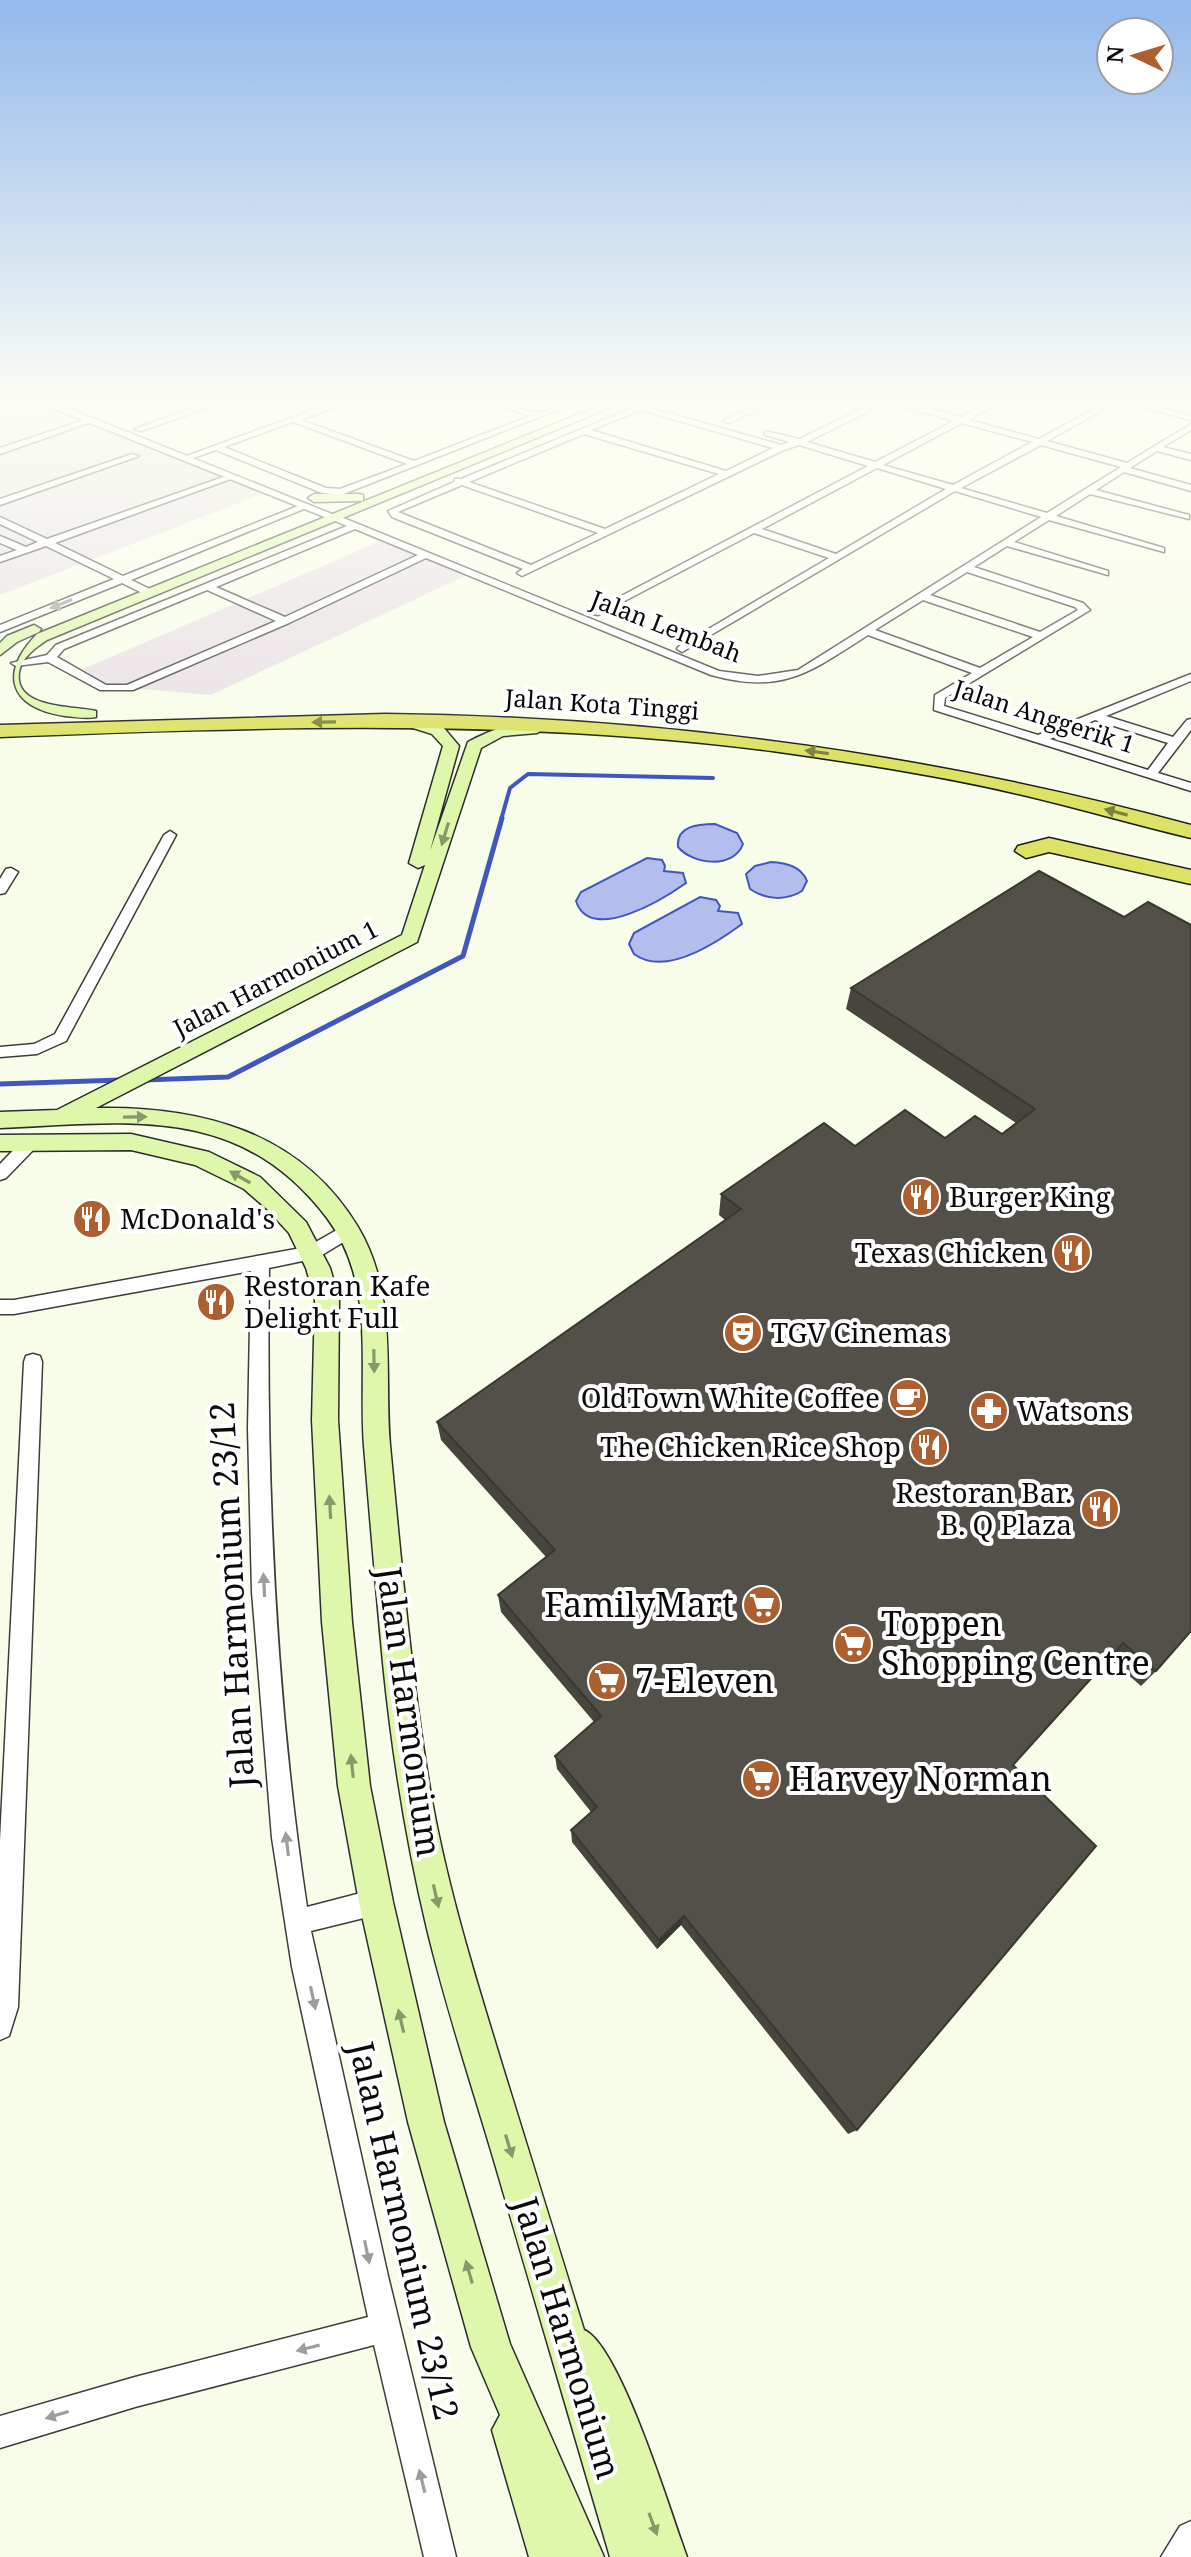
<svg xmlns="http://www.w3.org/2000/svg" width="1191" height="2557" viewBox="0 0 1191 2557" font-family="'Noto Serif',serif">
	<style>
		.industrial { fill: #e9dfe5 }
		.water { fill: #b3beef; stroke: #4156bf; stroke-width: 2 }
		.lines { fill: none; stroke-linecap: round; stroke-linejoin: round }
		.stream-far1 { stroke: #4156bf; stroke-width: 4 }
		.stream { stroke: #4156bf; stroke-width: 5 }
		.minor-casing { stroke: #3d3d3d; stroke-width: 3 }
		.tertiary-casing { stroke: #3d3d3d; stroke-width: 3 }
		.secondary-casing { stroke: #2c2c2c; stroke-width: 3 }
		.trunk-casing { stroke: #1b1b1b; stroke-width: 3 }
		.minor { fill: #fff; fill-rule: evenodd }
		.tertiary { fill: #fff; fill-rule: evenodd }
		.secondary { fill: #def7aa; fill-rule: evenodd }
		.trunk { fill: #dce264; fill-rule: evenodd }
		.wall { fill: #47453e }
		.shaded-wall { fill: #393832 }
		.building { fill: #525048; stroke: #393832; stroke-width: 2 }
		.oneway { fill: #9d9d9d }
		.oneway2 { fill: #7e813c }
		.oneway3 { fill: #89986a }
		.labels { text-anchor: middle; stroke-width: 8; stroke-linejoin: round; paint-order: stroke }
		.far-street-label { font-size: 24px; fill: #0a0a0a; stroke: #fff }
		.poi-label { font-size: 28px; fill: #0a0a0a; stroke: #fff; text-anchor: start }
		.near-street-label { font-size: 34px; fill: #0a0a0a; stroke: #fff }
		.near-poi-label { font-size: 34px; fill: #0a0a0a; stroke: #fff; text-anchor: start }
	</style>
	<rect width="100%" height="100%" fill="#f8fde9"/>
	<path class="industrial" d="M30,401L267,492L0,595V409Z
		M381,541L465,576L211,695L108,686L83,669Z"/>
	<path class="water" d="M715,824L737,833L743,844C734,869 693,865 678,847C676,826 698,824 715,824Z
		M647,858L662,860L665,866L664,871L683,873L686,883C665,898 590,945 576,901L581,892Z
		M771,862C786,863 801,866 807,881L802,891C786,901 766,900 750,889L746,874L755,866Z
		M700,897L716,900L720,906L718,911L738,913L742,924C715,944 665,977 634,954L629,944L634,933Z"/>
	<g class="lines">
		<path class="stream-far1" d="M501,820L510,788L528,774L713,778"/>
		<path class="stream" d="M144,1080L228,1077L463,956L502,818
			M0,1084L120,1080"/>
		<defs>
			<path id="minor" d="M17,401L16,403L0,407V402Z
				M103,401H111V402L107,404Z
				M214,401H227L141,431L134,429Z
				M337,401H350L301,420L414,461L530,416L488,401C505,401 518,410 534,412C548,414 564,401 580,401L341,495L322,493L216,450L185,461L181,458ZM293,422L407,464L340,489L326,488L224,447Z
				M763,401H775L730,423L723,421Z
				M878,401H903L961,417L991,401H1002L969,420L1039,439L1108,401H1119L1047,441L1127,463L1191,424V430L1163,447L1191,454V460L1157,451L1130,468L1191,485V491L1124,472L1096,490L1189,515V519L1090,494L1056,516L1164,548V552L1049,520L1014,542L1108,571V575L1007,546L974,567L1083,603L1090,610L945,698L944,706L1038,735L1191,674V681L1106,716L1173,737L1187,720L1191,719V730L1158,773L1191,783V791L934,710L935,695L972,673L868,635C810,672 783,695 711,675L426,558L289,623L133,690H100L48,662L16,666L11,663L47,655L56,645L347,526L333,520L336,515L719,671L758,676L798,670L1041,517L955,491L682,652L677,649L678,647L829,558L754,533L598,615L589,613L868,466L799,445L784,450L522,576L517,573L523,569L392,517L388,511L454,482L455,479H461L640,405L781,445L790,442L765,435V431L799,439ZM888,402L954,421L875,462L807,442ZM641,410L773,448L726,471L591,430ZM962,423L1032,442L953,485L883,465ZM584,434L719,474L605,529L469,482ZM1041,445L1121,467L1047,513L961,488ZM877,468L946,489L836,554L762,529ZM462,485L598,533L531,565L398,512ZM355,529L418,555L285,617L216,587ZM967,572L1075,607L1078,610L1040,632L930,595ZM207,590L276,621L127,685H106L57,657L64,649ZM923,600L1033,637L980,668L875,630ZM1095,720L1168,743L1148,770L1050,739Z
				M1122,401H1137L1191,416V420Z
				M87,419L94,421L0,454V448Z
				M132,454L139,456L0,505V499Z
				M229,475L236,477L55,543L123,576L303,504L311,506L131,580L154,591V595H146L122,583L0,632V625L114,579L46,546L0,562V556L17,550L0,543V536L26,547L38,542L0,524V517L47,539Z
				M170,831L176,835L66,1041L37,1054L0,1057V1047L34,1044L55,1034L164,835Z
				M11,868L18,872L5,893L0,894V879L6,869Z
				M30,1137L38,1143L36,1147L6,1178L0,1180V1164L24,1139Z
				M349,1223L358,1230L355,1235L317,1258L269,1268C266,1482 275,1694 307,1907L376,1889L385,1893L389,1902L385,1911L376,1915L311,1931L388,2276L456,2557H424L374,2345L135,2407L0,2448V2416L135,2377L368,2317L292,1967L272,1838L252,1592L248,1428L251,1271L14,1314H0V1300H14L307,1247Z
				M33,1354L40,1356L42,1362L18,2007L9,2036L0,2040V1841L24,1362L26,1356Z
				M1191,2521V2557H1161L1180,2526Z"/>
			<path id="tertiary" d="M35,401H50L342,518L332,520Z"/>
			<path id="secondary" d="M611,401H626L47,640C35,648 21,658 19,673C14,709 74,706 96,711V717C86,719 75,717 65,716C7,707 0,672 37,634Z
				M359,494L363,495V501L314,502L308,498L314,494Z
				M34,625L41,629L39,632L17,642L0,655V643L7,636Z
				M402,715L443,727L459,746L430,851L468,742C486,732 528,714 545,728L537,733L503,736L481,748L417,942L96,1108C200,1106 300,1131 358,1227C398,1294 384,1371 390,1445C401,1559 411,1675 430,1789C446,1884 475,1976 503,2068C530,2155 557,2242 584,2330C620,2345 671,2514 687,2557H610C572,2426 533,2295 495,2164C472,2086 446,2008 427,1929C406,1841 392,1753 383,1663C376,1591 370,1518 364,1446C358,1369 377,1284 327,1218C239,1102 127,1123 0,1128V1112L57,1110L402,935L425,865L418,868L409,863L443,746L432,734L397,723L394,720Z
				M131,1134L209,1152L260,1177L306,1222L330,1268L339,1299L338,1420L352,1622L370,1786L393,1902L444,2122L510,2344L604,2557H529L492,2430L500,2415L471,2347L408,2122L359,1902L338,1786L322,1622L312,1420L315,1299L306,1268L289,1233L267,1209L244,1189L195,1165L131,1150L0,1151V1135Z"/>
			<path id="trunk" d="M385,714C658,717 927,753 1191,825V838C1136,825 1082,809 1027,796C943,776 857,763 772,751C515,718 258,727 0,737V725Z
				M1049,838L1191,870V884L1049,852L1026,858L1015,851L1018,846Z"/>
		</defs>
		<use href="#minor" class="minor-casing"/>
		<use href="#tertiary" class="tertiary-casing"/>
		<use href="#secondary" class="secondary-casing"/>
		<use href="#trunk" class="trunk-casing"/>
		<use href="#minor" class="minor"/>
		<use href="#tertiary" class="tertiary"/>
		<use href="#secondary" class="secondary"/>
		<use href="#trunk" class="trunk"/>
	</g>
	<path class="wall" d="M1039,871L1156,1671L1141,1686L1110,1659L1013,1765L857,2130L848,2134L681,1925L657,1949L572,1842L571,1830L591,1812L557,1769L555,1756L594,1722L501,1612L498,1595L546,1557L441,1440L437,1422L725,1220L719,1215L721,1194L855,1146L1002,1134L1016,1123L846,1009L851,988Z"/>
	<path class="shaded-wall" d="M684,1916L681,1925L657,1949L659,1940Z"/>
	<path class="building" d="M1039,871L1124,917L1148,902L1191,925V1631L1156,1671L1123,1643L1013,1765L1096,1846L857,2130L684,1916L659,1940L571,1830L597,1807L555,1756L601,1716L498,1595L555,1550L437,1422L741,1209L721,1194L824,1123L855,1146L905,1110L945,1138L975,1116L1002,1134L1035,1109L851,988Z"/>
	<defs><path id="oneway-solid" d="M-6-.8H1V-3.2L6.5 0L1 3.2V.8H-6Z" transform="scale(2)"/></defs>
	<g class="oneway">
		<use href="#oneway-solid" transform="translate(61 604) rotate(158)"/>
		<use href="#oneway-solid" transform="translate(264 1585) rotate(-93)"/>
		<use href="#oneway-solid" transform="translate(287 1844) rotate(-97)"/>
		<use href="#oneway-solid" transform="translate(313 1998) rotate(78)"/>
		<use href="#oneway-solid" transform="translate(367 2252) rotate(78)"/>
		<use href="#oneway-solid" transform="translate(308 2348) rotate(166)"/>
		<use href="#oneway-solid" transform="translate(57 2415) rotate(163)"/>
		<use href="#oneway-solid" transform="translate(422 2481) rotate(-104)"/>
	</g>
	<g class="oneway2">
		<use href="#oneway-solid" transform="translate(324 722) rotate(179)"/>
		<use href="#oneway-solid" transform="translate(817 752) rotate(-172)"/>
		<use href="#oneway-solid" transform="translate(1116 812) rotate(-165)"/>
	</g>
	<g class="oneway3">
		<use href="#oneway-solid" transform="translate(445 834) rotate(107)"/>
		<use href="#oneway-solid" transform="translate(135 1117) rotate(-1)"/>
		<use href="#oneway-solid" transform="translate(240 1177) rotate(-150)"/>
		<use href="#oneway-solid" transform="translate(374 1361) rotate(89)"/>
		<use href="#oneway-solid" transform="translate(330 1507) rotate(-93)"/>
		<use href="#oneway-solid" transform="translate(352 1766) rotate(-96)"/>
		<use href="#oneway-solid" transform="translate(436 1896) rotate(77)"/>
		<use href="#oneway-solid" transform="translate(401 2021) rotate(-103)"/>
		<use href="#oneway-solid" transform="translate(509 2146) rotate(73)"/>
		<use href="#oneway-solid" transform="translate(469 2272) rotate(-106)"/>
		<use href="#oneway-solid" transform="translate(653 2524) rotate(70)"/>
	</g>
	<linearGradient id="sky" x2="0" y2="1"><stop stop-color="#93b8eb"/><stop offset="0.53" stop-color="#fcfef5"/><stop offset="1" stop-color="#fcfef5" stop-opacity="0"/></linearGradient>
	<rect width="1191" height="759" fill="url(#sky)"/>
	<defs>
		<symbol id="restaurant-disc" viewBox="-11 -11 22 22"><circle r="9.5" fill="#ac6030" stroke="#fff"/><path d="M-5-6h1v4h1v-4h1v4h1v-4h1v5L-1.5 .5V6h-2V.5L-5-1ZM5-6V6H3V1.5H1.5Q1.5-4 5-6Z" fill="#fff"/></symbol>
		<symbol id="theatre-disc" viewBox="-11 -11 22 22"><circle r="9.5" fill="#ac6030" stroke="#fff"/><path d="M-5-5.5Q0-4 5-5.5V0Q5 5 0 6Q-5 5-5 0ZM-3.3-2.5H-1v1.5H-3.3ZM1-2.5H3.3v1.5H1ZM-2.8 1Q0 5.5 2.8 1Z" fill="#fff"/></symbol>
		<symbol id="cafe-disc" viewBox="-11 -11 22 22"><circle r="9.5" fill="#ac6030" stroke="#fff"/><path d="M-5.5-4.5H6V0H3Q3 3.5 0 3.5H-2.5Q-5.5 3.5-5.5 0ZM3-3.2v2h1.7v-2ZM-6 4.5H4V6H-6Z" fill="#fff"/></symbol>
		<symbol id="pharmacy-disc" viewBox="-11 -11 22 22"><circle r="9.5" fill="#ac6030" stroke="#fff"/><path d="M-2-6h4v4h4v4h-4v4h-4v-4h-4v-4h4Z" fill="#fff"/></symbol>
		<symbol id="supermarket-disc" viewBox="-11 -11 22 22"><circle r="9.5" fill="#ac6030" stroke="#fff"/><path d="M-6-5.5h2.5l.6 2H6L4.5 2H-2.5L-4.4-4H-6ZM-1.5 3.2a1.3 1.3 0 1 0 .1 0ZM3 3.2a1.3 1.3 0 1 0 .1 0Z" fill="#fff"/></symbol>
	</defs>
	<g fill-rule="evenodd">
		<use href="#restaurant-disc" x="899" y="1175" width="44" height="44"/>
		<use href="#restaurant-disc" x="70" y="1197" width="44" height="44"/>
		<use href="#restaurant-disc" x="1050" y="1231" width="44" height="44"/>
		<use href="#restaurant-disc" x="194" y="1280" width="44" height="44"/>
		<use href="#theatre-disc" x="721" y="1311" width="44" height="44"/>
		<use href="#cafe-disc" x="886" y="1376" width="44" height="44"/>
		<use href="#pharmacy-disc" x="967" y="1389" width="44" height="44"/>
		<use href="#restaurant-disc" x="907" y="1425" width="44" height="44"/>
		<use href="#restaurant-disc" x="1078" y="1487" width="44" height="44"/>
		<use href="#supermarket-disc" x="740" y="1583" width="44" height="44"/>
		<use href="#supermarket-disc" x="831" y="1622" width="44" height="44"/>
		<use href="#supermarket-disc" x="585" y="1659" width="44" height="44"/>
		<use href="#supermarket-disc" x="739" y="1757" width="44" height="44"/>
	</g>
	<g class="labels">
		<g class="far-street-label">
			<text transform="translate(666 627) rotate(21)" y="8">Jalan Lembah</text>
			<text transform="translate(602 705) rotate(4)" y="8">Jalan Kota Tinggi</text>
			<text transform="translate(1044 717) rotate(18)" y="8">Jalan Anggerik 1</text>
			<text transform="translate(276 979) rotate(-27)" y="8">Jalan Harmonium 1</text>
		</g>
		<g class="poi-label">
			<text x="949" y="1207">Burger King</text>
			<text x="120" y="1229">McDonald's</text>
			<text x="1044" y="1263" text-anchor="end">Texas Chicken</text>
			<text x="244" y="1296">Restoran Kafe<tspan x="244" dy="32">Delight Full</tspan></text>
			<text x="771" y="1343">TGV Cinemas</text>
			<text x="880" y="1408" text-anchor="end">OldTown White Coffee</text>
			<text x="1017" y="1421">Watsons</text>
			<text x="901" y="1457" text-anchor="end">The Chicken Rice Shop</text>
			<text x="1072" y="1503" text-anchor="end">Restoran Bar.<tspan x="1072" dy="32">B. Q Plaza</tspan></text>
		</g>
		<g class="near-street-label">
			<text transform="translate(232 1595) rotate(-93)" y="12">Jalan Harmonium 23/12</text>
			<text transform="translate(409 1712) rotate(82)" y="12">Jalan Harmonium</text>
			<text transform="translate(404 2231) rotate(77)" y="12">Jalan Harmonium 23/12</text>
			<text transform="translate(567 2338) rotate(73)" y="12">Jalan Harmonium</text>
		</g>
		<g class="near-poi-label">
			<text x="734" y="1617" text-anchor="end">FamilyMart</text>
			<text x="881" y="1636">Toppen<tspan x="881" dy="39">Shopping Centre</tspan></text>
			<text x="635" y="1693">7-Eleven</text>
			<text x="789" y="1791">Harvey Norman</text>
		</g>
	</g>
	<g transform="translate(1135 56) rotate(274)"><circle r="38" fill="#ffffff" stroke="#9d9d9d" stroke-width="2"/>
	<path d="M0-6L14 30L0 20L-14 30Z" fill="#ac6030"/>
	<text y="-12" font-size="22" font-weight="bold" text-anchor="middle" fill="#0a0a0a">N</text>
	</g>
</svg>
